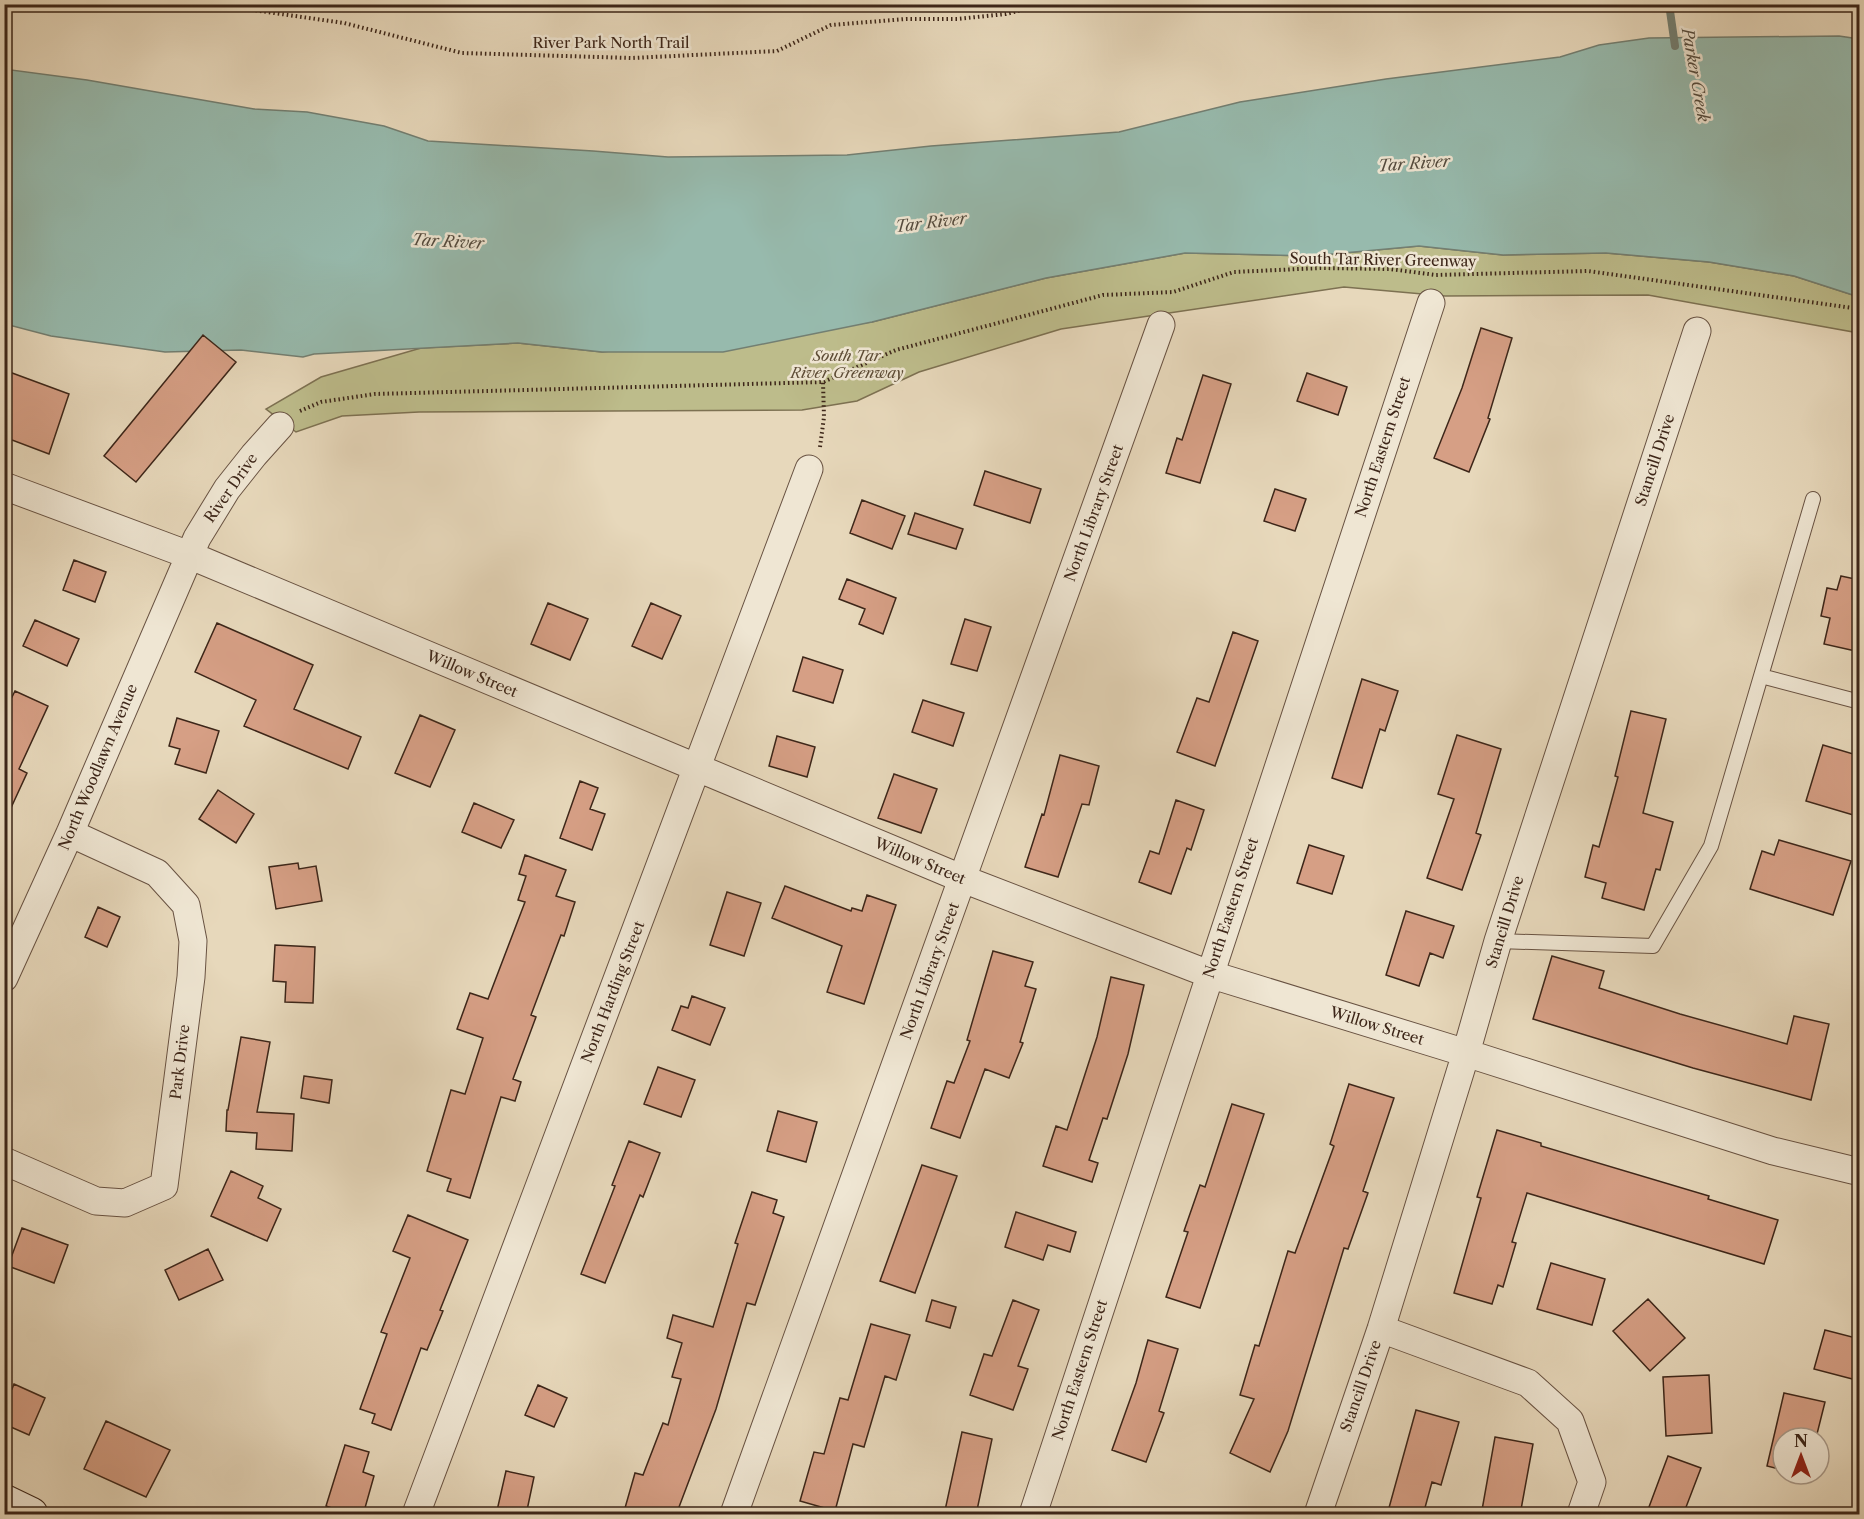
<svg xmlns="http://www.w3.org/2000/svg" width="1864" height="1519" viewBox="0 0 1864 1519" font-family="'Libre Caslon Text',serif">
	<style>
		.green { fill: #bdbc8b; stroke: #7d7152; stroke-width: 1.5 }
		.water { fill: #97baad; stroke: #737f72; stroke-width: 1.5 }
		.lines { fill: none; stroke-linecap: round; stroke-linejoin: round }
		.stream { stroke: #737f72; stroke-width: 8 }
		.building { fill: #d69f85; stroke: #3d2619; stroke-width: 1.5 }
		.lane-casing { stroke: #685242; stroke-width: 16 }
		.street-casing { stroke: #685242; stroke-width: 29 }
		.secondary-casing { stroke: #3d2619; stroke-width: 35 }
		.path { stroke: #3d2619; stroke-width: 4; stroke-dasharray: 1.5 3; stroke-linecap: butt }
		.lane { stroke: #efe6d3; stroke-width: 14 }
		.street { stroke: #efe6d3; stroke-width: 27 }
		.secondary { stroke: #efe6d3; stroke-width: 33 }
		.labels { text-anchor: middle; stroke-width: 5; stroke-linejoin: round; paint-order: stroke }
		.street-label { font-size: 15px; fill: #3d2619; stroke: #efe6d3 }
		.park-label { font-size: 15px; font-style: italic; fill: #5d4c36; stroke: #efe6d3 }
		.water-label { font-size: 16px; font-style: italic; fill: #544b3e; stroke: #efe6d3 }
	</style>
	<rect width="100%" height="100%" fill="#e7d8bb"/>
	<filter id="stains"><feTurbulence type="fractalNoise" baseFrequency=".00333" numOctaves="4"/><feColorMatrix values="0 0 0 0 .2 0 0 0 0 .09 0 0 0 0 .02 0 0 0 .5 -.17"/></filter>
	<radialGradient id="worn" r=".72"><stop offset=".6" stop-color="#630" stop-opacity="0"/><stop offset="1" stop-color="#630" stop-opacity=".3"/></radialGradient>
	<path class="green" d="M1419,246L1503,255L1606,253L1709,262L1794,276L1859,297V333L1648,295L1445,296L1344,287L1061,329L919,372L857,401L802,410L419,412L342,416L296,432L266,409L321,377L421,348L518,343L602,352L872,322L1046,278L1185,253L1311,256Z"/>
	<path class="water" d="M1839,36L1859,39V297L1794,276L1709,262L1606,253L1503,255L1419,246L1311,256L1185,253L1046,278L872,322L723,352H602L518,343L314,354L303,357L241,350L165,352L51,336L5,324L4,69L87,80L254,109L307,112L384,126L428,141L593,151L668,157L847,155L931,146L1119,132L1240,102L1386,79L1560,57L1599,45L1649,38Z"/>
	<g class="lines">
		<path class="stream" d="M1669,4L1675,46"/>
	</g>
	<path class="building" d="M1481,328L1512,338L1488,418L1490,419L1469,472L1434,458L1462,388Z
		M203,335L236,362L136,482L104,456Z
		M4,370L69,394L49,454L4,437Z
		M1307,373L1347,387L1338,415L1297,401Z
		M1203,375L1231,384L1200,483L1166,473L1177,438L1182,440Z
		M985,471L1041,489L1030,523L974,505Z
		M1275,489L1306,499L1295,531L1264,521Z
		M862,500L905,516L892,549L850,533Z
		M915,513L963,529L956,549L908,534Z
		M74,560L106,572L95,602L63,590Z
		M1841,576L1860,580V652L1824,644L1830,618L1821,616L1827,588L1837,590Z
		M847,579L896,598L883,634L859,624L865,609L839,599Z
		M548,603L588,619L570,660L531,644Z
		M651,603L681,616L662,659L632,646Z
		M965,619L991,627L977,671L951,664Z
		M35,620L79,639L67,666L23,646Z
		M217,623L313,665L294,709L361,737L348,769L244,726L256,700L195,672Z
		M1233,632L1258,641L1215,766L1177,752L1197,698L1209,702Z
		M803,657L843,670L833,703L793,691Z
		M1362,679L1398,691L1385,731L1380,729L1362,788L1332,778Z
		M15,691L48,706L19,769L27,773L4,823V713Z
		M923,700L964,713L953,746L912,732Z
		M1631,711L1666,719L1643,813L1673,822L1660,870L1656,869L1644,910L1602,898L1606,883L1585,877L1593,845L1599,847L1618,777L1615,776Z
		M420,715L455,730L430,787L395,773Z
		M177,718L219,731L206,773L175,764L180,749L169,746Z
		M1457,735L1501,749L1476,833L1481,835L1462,890L1427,878L1454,799L1438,794Z
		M777,736L815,747L807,777L769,766Z
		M1823,745L1860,756V817L1806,801Z
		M1060,755L1099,766L1089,805L1082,804L1058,877L1025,867L1042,814L1044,815Z
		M894,774L937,789L921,833L878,818Z
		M580,781L598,788L590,809L605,814L592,850L560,838Z
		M218,790L254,814L236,843L199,819Z
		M1176,800L1204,810L1191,850L1187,848L1171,894L1139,882L1150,851L1159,854Z
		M474,803L514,820L501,848L462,832Z
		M1779,840L1851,861L1833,915L1750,889L1762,851L1774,855Z
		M1309,845L1344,856L1332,894L1297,883Z
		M525,855L566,870L556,896L575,902L564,936L561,935L531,1015L536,1017L513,1079L521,1082L515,1101L501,1097L470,1198L447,1191L451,1179L427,1171L451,1090L465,1094L483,1038L457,1029L470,993L488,999L525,902L518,900L526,876L519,874Z
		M298,863L299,869L316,866L322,901L276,909L269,867Z
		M785,886L851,911L852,908L862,911L867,895L896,905L864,1004L827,992L842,946L772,918Z
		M727,892L761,903L744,956L710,945Z
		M98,907L120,917L107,947L85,937Z
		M1406,911L1454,926L1443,958L1430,953L1419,986L1386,975Z
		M275,945L315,947L313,1003L285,1002L286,982L273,981Z
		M993,951L1033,962L1025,986L1036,989L1020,1042L1023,1043L1009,1078L985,1069L960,1138L931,1128L947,1081L954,1083L970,1041L967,1040Z
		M1552,956L1604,971L1599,988L1680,1014L1787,1044L1794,1016L1829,1024L1811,1100L1693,1068L1533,1019Z
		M1111,977L1144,985L1128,1054L1107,1119L1103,1118L1089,1160L1098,1163L1092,1182L1043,1166L1056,1126L1067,1130L1097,1037Z
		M692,996L725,1008L710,1045L672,1030L681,1006L688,1008Z
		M241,1037L270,1042L257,1112L294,1114L292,1151L256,1149L257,1133L226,1131L227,1110H228Z
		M658,1067L695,1080L681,1117L644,1104Z
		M304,1076L332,1080L329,1103L301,1098Z
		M1349,1084L1394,1098L1363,1191L1368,1193L1348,1249L1344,1248L1288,1431L1270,1472L1230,1453L1254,1399L1240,1395L1255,1345L1259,1346L1288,1251L1295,1253L1334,1146L1330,1144Z
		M1232,1104L1264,1114L1200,1308L1166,1297L1188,1232L1184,1231L1200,1185L1205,1187Z
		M778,1111L817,1122L806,1162L767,1151Z
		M1497,1130L1541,1143V1146L1709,1196L1708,1199L1778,1220L1764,1264L1527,1193L1512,1242L1516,1243L1503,1287L1498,1285L1492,1304L1454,1293L1481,1198L1477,1197Z
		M629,1141L660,1153L643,1197L640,1195L605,1283L581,1274L615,1186L612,1185Z
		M922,1165L957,1176L915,1293L880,1281Z
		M231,1171L263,1186L258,1198L281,1209L267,1241L211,1216Z
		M752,1192L777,1200L773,1213L784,1217L755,1305L747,1303L716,1409L676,1515H623L635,1473L643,1475L663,1423L668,1425L681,1379L672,1377L682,1343L667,1338L673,1315L713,1327L738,1244L735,1243Z
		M1016,1212L1076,1232L1070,1252L1048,1245L1043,1260L1005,1247Z
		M408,1215L468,1240L440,1310L443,1311L427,1350L421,1348L391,1430L372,1423L375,1414L360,1409L387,1334L381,1332L410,1258L393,1251Z
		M22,1228L68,1245L54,1283L8,1266Z
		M208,1249L223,1280L179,1300L165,1270Z
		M1551,1263L1605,1279L1592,1325L1537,1309Z
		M1648,1299L1685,1338L1650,1371L1613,1331Z
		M932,1300L956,1307L950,1328L926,1321Z
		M1013,1300L1039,1310L1018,1366L1028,1369L1013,1410L970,1395L984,1354L992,1356Z
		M871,1324L910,1335L896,1380L885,1376L864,1447L853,1444L835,1511L800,1501L814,1452L824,1454L840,1398L848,1400Z
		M1825,1330L1860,1339V1381L1814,1369Z
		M1148,1340L1178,1349L1159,1411L1164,1413L1146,1462L1112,1450L1136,1383Z
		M1709,1375L1712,1433L1666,1436L1663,1377Z
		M14,1384L45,1398L29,1435L4,1424V1386L12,1389Z
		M538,1385L567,1398L554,1427L525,1415Z
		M1784,1393L1825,1402L1816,1438H1783V1470L1767,1466Z
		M1416,1410L1459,1422L1441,1485L1432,1482L1423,1515H1387Z
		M106,1421L170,1450L146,1497L84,1469Z
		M962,1432L992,1439L976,1515H944Z
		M1495,1437L1533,1444L1520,1515H1504L1482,1510Z
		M345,1445L369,1452L363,1472L374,1476L363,1515H352L326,1506Z
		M1668,1456L1701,1468L1683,1515H1646Z
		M506,1471L534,1477L526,1515H496Z"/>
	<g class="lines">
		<defs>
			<path id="lane" d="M1761,676L1860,702
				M1498,941L1653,946L1711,846L1813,499"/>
			<path id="street" d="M4,486L189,555L963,879L1209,974L1466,1053L1773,1151L1860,1172
				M4,978L70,833L197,538L227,489L254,455L280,426
				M4,1161L96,1201L125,1203L164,1186L191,977L193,941L186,905L157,873L70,833
				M1381,1329L1528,1383L1570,1421L1592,1482L1581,1514
				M416,1514L809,469
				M734,1514L1161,325
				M1033,1514L1431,303
				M1318,1514L1381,1329L1466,1053L1498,941L1697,331"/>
			<path id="secondary" d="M4,1501L31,1514"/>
		</defs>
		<use href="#lane" class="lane-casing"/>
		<use href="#street" class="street-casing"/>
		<use href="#secondary" class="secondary-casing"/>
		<path class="path" d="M211,4L344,23L462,53L632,58L777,51L831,25L906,19H957L1006,14L1045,4
			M300,411L321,402L375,394L823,382L896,350L1028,315L1103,295L1173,292L1234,272L1321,268L1390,269L1436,275L1588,271L1860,309
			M820,447L824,417L823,382"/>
		<use href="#lane" class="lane"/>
		<use href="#street" class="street"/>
		<use href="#secondary" class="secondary"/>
	</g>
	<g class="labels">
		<g class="street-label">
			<text x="611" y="48">River Park North Trail</text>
			<text transform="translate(1383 260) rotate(1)" y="5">South Tar River Greenway</text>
			<text transform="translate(1383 447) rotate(-72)" y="5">North Eastern Street</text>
			<text transform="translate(1655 460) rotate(-72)" y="5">Stancill Drive</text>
			<text transform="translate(231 488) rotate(-55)" y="5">River Drive</text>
			<text transform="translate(1094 513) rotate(-70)" y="5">North Library Street</text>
			<text transform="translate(472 674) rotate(23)" y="5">Willow Street</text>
			<text transform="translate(98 767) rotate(-67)" y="5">North Woodlawn Avenue</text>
			<text transform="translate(920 861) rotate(23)" y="5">Willow Street</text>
			<text transform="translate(1231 908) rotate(-72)" y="5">North Eastern Street</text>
			<text transform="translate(1505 922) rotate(-73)" y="5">Stancill Drive</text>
			<text transform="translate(930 971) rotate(-70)" y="5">North Library Street</text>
			<text transform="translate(613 992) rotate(-69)" y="5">North Harding Street</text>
			<text transform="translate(1377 1026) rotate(17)" y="5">Willow Street</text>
			<text transform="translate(180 1062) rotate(-83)" y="5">Park Drive</text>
			<text transform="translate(1080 1370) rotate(-72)" y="5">North Eastern Street</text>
			<text transform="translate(1361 1386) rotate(-71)" y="5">Stancill Drive</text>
		</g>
		<g class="park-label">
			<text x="847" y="361">South Tar<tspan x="847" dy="17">River Greenway</tspan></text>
		</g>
		<g class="water-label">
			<text transform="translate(1696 75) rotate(80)" y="6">Parker Creek</text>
			<text transform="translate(1414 163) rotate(-4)" y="6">Tar River</text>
			<text transform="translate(931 222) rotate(-7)" y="6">Tar River</text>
			<text transform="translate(448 241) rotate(3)" y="6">Tar River</text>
		</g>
	</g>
	<rect width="1864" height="1519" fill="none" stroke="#e7d8bb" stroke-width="24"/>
	<rect x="6" y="6" width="1852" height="1507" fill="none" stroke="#3d2619" stroke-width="3"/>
	<rect x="12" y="12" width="1840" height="1495" fill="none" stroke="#3d2619" stroke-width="1.5"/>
	<g transform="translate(1801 1456)"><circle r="28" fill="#efe6d3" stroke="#a89989" stroke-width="1.5"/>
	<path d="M0-4.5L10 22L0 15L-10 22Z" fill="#8f2418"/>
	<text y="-9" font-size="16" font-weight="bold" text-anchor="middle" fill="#3d2619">N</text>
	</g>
	<rect width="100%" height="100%" filter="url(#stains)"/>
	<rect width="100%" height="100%" fill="url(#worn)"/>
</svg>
